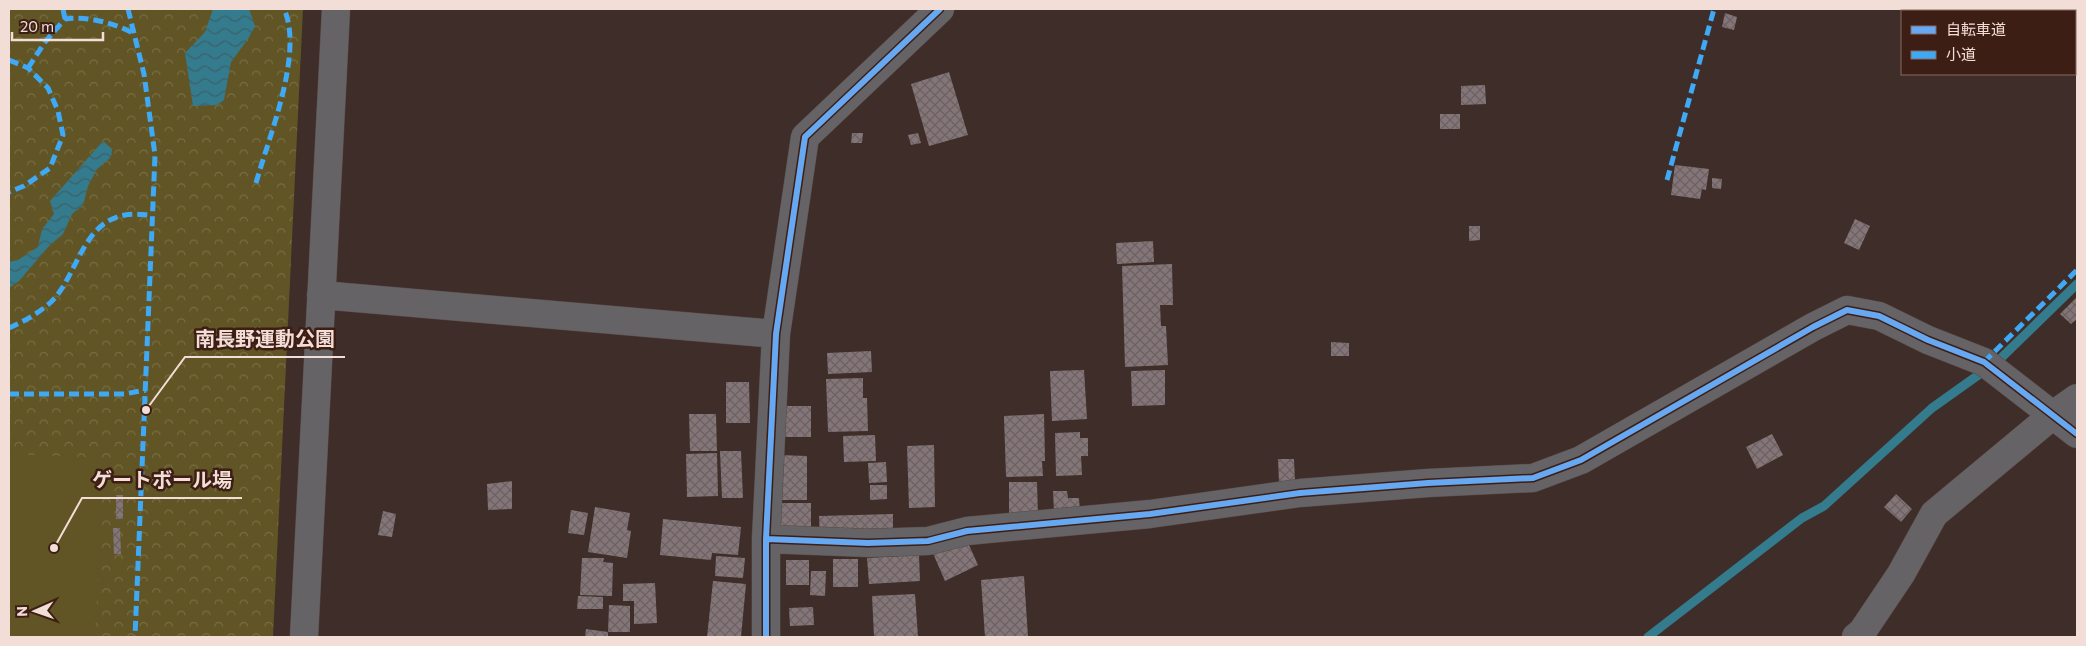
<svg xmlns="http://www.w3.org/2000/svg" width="2086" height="646" viewBox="0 0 2086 646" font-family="Commissioner,'Noto Sans JP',sans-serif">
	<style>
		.park { fill: url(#park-crowns) }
		.pitch { fill: #615525 }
		.water { fill: url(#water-waves) }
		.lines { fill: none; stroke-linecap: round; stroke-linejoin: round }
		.stream { stroke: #337b8d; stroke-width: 9 }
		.building { fill: url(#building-cross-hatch) }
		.minor-casing { stroke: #594a46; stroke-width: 29 }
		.minor { stroke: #666366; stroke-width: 28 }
		.quiet { stroke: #3fa9f5; stroke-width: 5; stroke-dasharray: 10 5; stroke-linecap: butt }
		.cycleway-casing { stroke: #3d1e14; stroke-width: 9 }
		.cycleway { stroke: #66a8f1; stroke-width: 6 }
		.leader { fill: none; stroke: #f3ddd7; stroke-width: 2 }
		.callout-dot { fill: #f3ddd7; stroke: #3d1e14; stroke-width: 2 }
		.callout-label { font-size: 20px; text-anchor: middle; font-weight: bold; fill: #f3ddd7; stroke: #3d1e14; stroke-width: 5; stroke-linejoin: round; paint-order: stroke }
	</style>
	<defs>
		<pattern id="park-crowns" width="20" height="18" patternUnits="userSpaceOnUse" patternTransform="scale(1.25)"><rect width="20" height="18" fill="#615525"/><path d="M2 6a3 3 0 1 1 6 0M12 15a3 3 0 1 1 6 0" fill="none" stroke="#786d44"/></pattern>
		<pattern id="water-waves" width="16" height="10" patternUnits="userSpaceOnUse" patternTransform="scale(1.25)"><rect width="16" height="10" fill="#337b8d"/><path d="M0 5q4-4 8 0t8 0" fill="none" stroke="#3d616a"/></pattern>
		<pattern id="building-cross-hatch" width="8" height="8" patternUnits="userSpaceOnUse" patternTransform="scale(1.25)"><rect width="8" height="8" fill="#847678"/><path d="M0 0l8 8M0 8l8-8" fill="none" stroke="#6c6162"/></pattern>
	</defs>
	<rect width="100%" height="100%" fill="#3e2d28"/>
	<path class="park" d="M9,9H303L273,637H9Z"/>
	<path class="pitch" d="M9,454L103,458L95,637H9Z"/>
	<path class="water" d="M213,9H249L255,26L248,39L231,62L224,100L217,105L193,106L185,53L205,32Z
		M103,141L112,149L111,157L97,169L88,186L83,205L72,214L63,234L49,246L19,281L9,288V262L18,260L38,247L42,229L54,214L50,201Z"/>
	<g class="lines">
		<path class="stream" d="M1648,637L1802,518L1824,506L1932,408L1998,361L2077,284"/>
	</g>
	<path class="building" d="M1725,13L1737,17L1734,30L1722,27Z
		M949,72L968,135L929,146L911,84Z
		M1485,85L1486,104L1461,105V86Z
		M1440,114H1460V129H1440Z
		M852,133H863L862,143H851Z
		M918,133L921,143L911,145L908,135Z
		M1675,165L1709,169L1706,190L1702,189L1700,199L1671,195Z
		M1712,178L1722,179L1721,189L1712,188Z
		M1855,219L1870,226L1859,250L1844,243Z
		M1469,226H1480V240L1469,241Z
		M1153,241L1154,262L1117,264L1116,243Z
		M1172,264L1173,305H1160L1161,326H1166L1168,365L1125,367L1122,266Z
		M2077,297V319L2071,324L2060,314Z
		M1331,342L1349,343V356H1331Z
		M871,351L872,372L828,374L827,353Z
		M1084,370L1087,419L1052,421L1050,371Z
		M1165,370V405L1132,406L1131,371Z
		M863,378V398H867L868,431L828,432L826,379Z
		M726,382H749L750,423H726Z
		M781,406H811V437H781Z
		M689,414H716L717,451H690Z
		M1044,414L1045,461H1042L1043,476L1006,477L1004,416Z
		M1080,432V438H1088V456H1081L1082,475L1056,476L1055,433Z
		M1772,434L1783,455L1757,469L1746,447Z
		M875,435L876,461L844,462L843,436Z
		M934,445L935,507L909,508L907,446Z
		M720,451H741L743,498H722Z
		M717,453L718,496L687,497L686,454Z
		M779,455L807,456V500H779Z
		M1278,459H1294L1295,482L1279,483Z
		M886,462L887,482L869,483L868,463Z
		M512,481V509L488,510L487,484Z
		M1009,482H1037L1038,515H1009Z
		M870,485H887V499L870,500Z
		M1053,491H1067L1068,498H1079L1080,513H1054Z
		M1896,494L1912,509L1901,522L1884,507Z
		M116,495H123V519H116Z
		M779,503H811V534H779Z
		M595,507L630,513L627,530L631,531L627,558L588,552Z
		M571,510L588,513L584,535L568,533Z
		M383,511L396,514L392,537L378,535Z
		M893,514V536L820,539L819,516Z
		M663,519L741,527L738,555L712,553L711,560L660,555Z
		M113,528H120L121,554H114Z
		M965,536L978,565L945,581L932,551Z
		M919,555L920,581L869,584L867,558Z
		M716,556L745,558L743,578L715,576Z
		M582,558H604L603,562L613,563L612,596L580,595Z
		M833,559H858V587H833Z
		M786,560H809V585H786Z
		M811,571H826L825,596L810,595Z
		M1024,576L1028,637H985L981,580Z
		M713,581L746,584L741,637H707Z
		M655,583L657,623L634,624V601H623V584Z
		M915,594L918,637H874L872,596Z
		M578,596L603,597V609H577Z
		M609,605L630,606V632H608V637H585L586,629L608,632Z
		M813,607L814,625L790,626L789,608Z"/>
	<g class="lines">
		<defs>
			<path id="minor" d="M321,295L776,334
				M766,539L868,543L928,541L967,531L1150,514L1300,493L1428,483L1533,478L1581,460L1813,327L1847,310L1879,316L1928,340L1984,362L2077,434
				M304,637L336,9
				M766,637V539L776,334L805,137L940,9
				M1856,637L1862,632L1901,574L1934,514L2053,415L2077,398"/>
		</defs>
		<use href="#minor" class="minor-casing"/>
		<use href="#minor" class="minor"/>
		<path class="quiet" d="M63,9L65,19
			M128,9L144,74L155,155L135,637
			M9,60L28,68L48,88L58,111L63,135L50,168L24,186L9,192
			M28,68L45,42L65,19C89,16 114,23 135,34
			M1667,180L1714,9
			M256,183C269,136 304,53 284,9
			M9,328C23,322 39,313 51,302C77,277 82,222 125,215C134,213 143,215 152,215
			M1984,362L2077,270
			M9,394H124L146,390"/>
		<defs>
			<path id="cycleway" d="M766,539L868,543L928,541L967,531L1150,514L1300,493L1428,483L1533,478L1581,460L1813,327L1847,310L1879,316L1928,340L1984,362L2077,434
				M766,637V539L776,334L805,137L940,9"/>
		</defs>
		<use href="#cycleway" class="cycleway-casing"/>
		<use href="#cycleway" class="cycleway"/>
	</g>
	<path class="leader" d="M146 410L185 357H345M54 548L82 498H242"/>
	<g class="callout-dot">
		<circle cx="146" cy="410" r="5"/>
		<circle cx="54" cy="548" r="5"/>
	</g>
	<g class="callout-label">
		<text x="265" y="346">南長野運動公園</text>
		<text x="162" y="487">ゲートボール場</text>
	</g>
	<rect width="2086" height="646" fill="none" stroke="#f3ddd7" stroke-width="20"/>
	<rect x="1901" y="10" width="175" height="65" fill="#3d1e14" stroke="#866a62"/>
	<rect x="1911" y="26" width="25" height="8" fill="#66a8f1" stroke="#866a62"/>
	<text x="1946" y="35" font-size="15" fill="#f3ddd7">自転車道</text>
	<rect x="1911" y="51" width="25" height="8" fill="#3fa9f5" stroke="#866a62"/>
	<text x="1946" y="60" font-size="15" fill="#f3ddd7">小道</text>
	<g transform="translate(35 611) rotate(268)" stroke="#3d1e14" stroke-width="4" paint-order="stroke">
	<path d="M0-4L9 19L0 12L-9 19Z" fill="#f3ddd7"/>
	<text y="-8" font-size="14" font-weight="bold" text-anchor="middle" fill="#f3ddd7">N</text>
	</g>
	<path d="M12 32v8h91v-8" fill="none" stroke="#f3ddd7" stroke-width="2.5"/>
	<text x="20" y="32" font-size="15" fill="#f3ddd7" stroke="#3d1e14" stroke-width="4" paint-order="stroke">20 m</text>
</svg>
